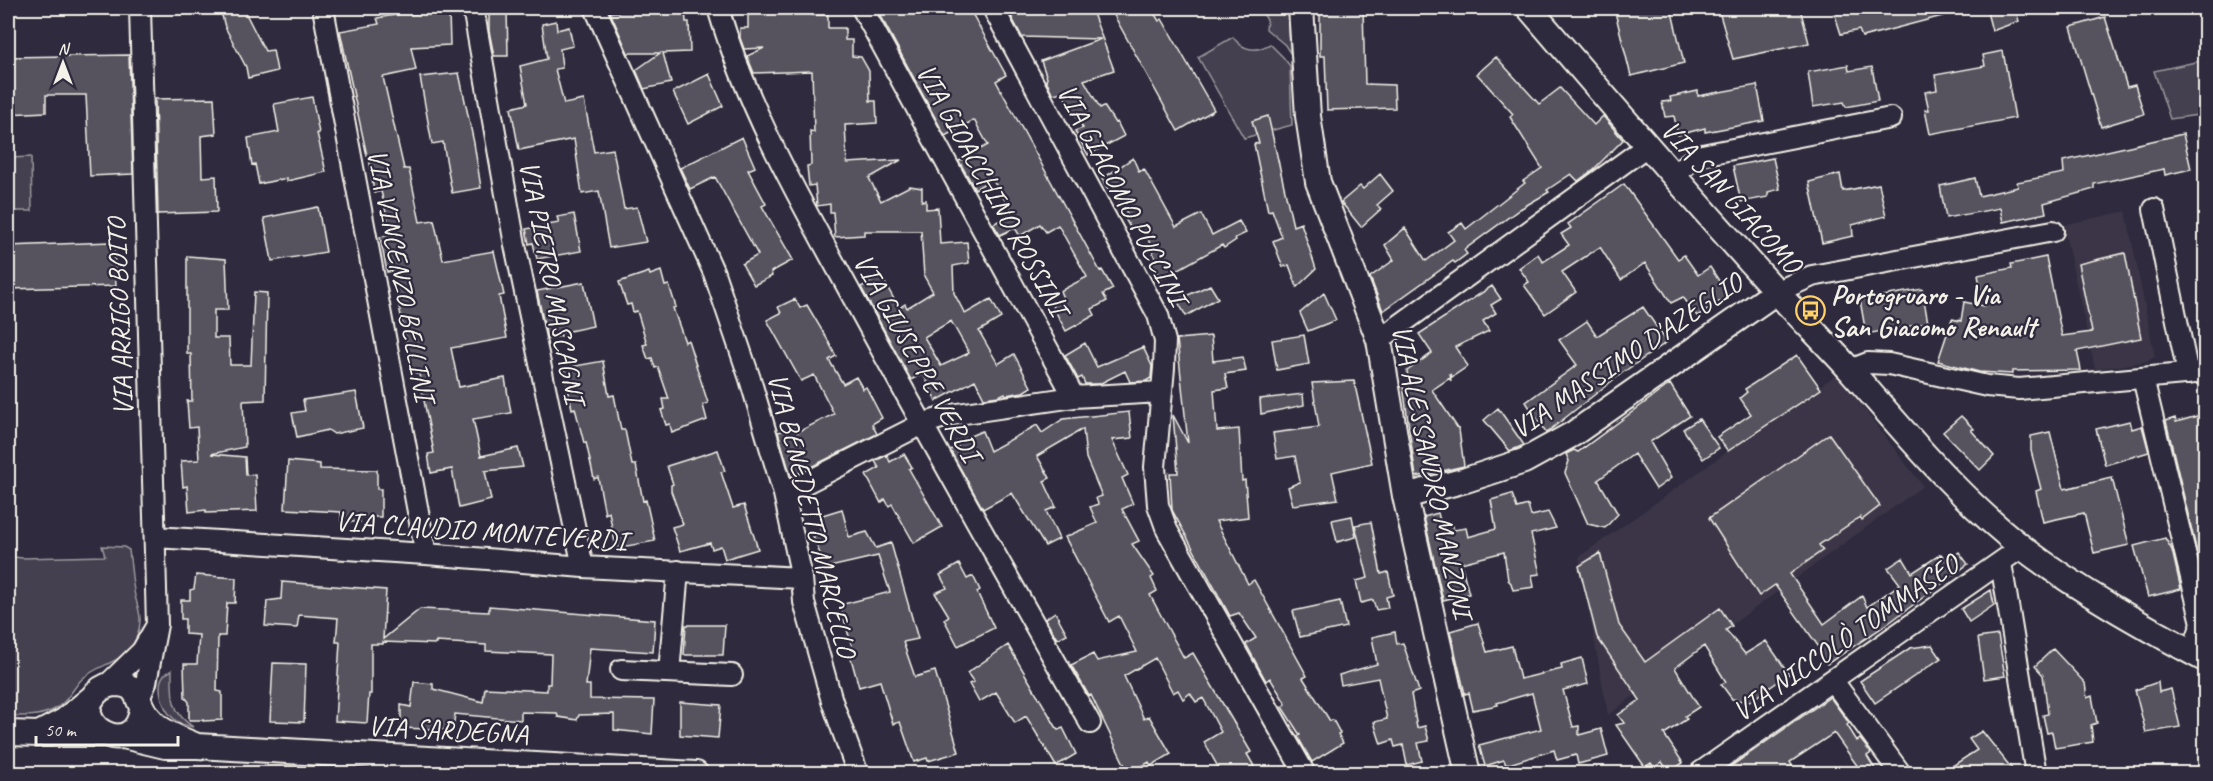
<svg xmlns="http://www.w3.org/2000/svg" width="2213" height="781" viewBox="0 0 2213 781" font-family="Caveat,sans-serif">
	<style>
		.built { fill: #3b3647 }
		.green { fill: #454050; stroke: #9c989c; stroke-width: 1.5 }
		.building { fill: #56525f; stroke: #f4f1e8; stroke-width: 1.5; fill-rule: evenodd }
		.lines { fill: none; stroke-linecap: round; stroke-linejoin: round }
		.minor-casing { stroke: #f4f1e8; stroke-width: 24 }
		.tertiary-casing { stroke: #f4f1e8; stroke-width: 28 }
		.minor { stroke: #2f2a3d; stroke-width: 20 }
		.tertiary { stroke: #2f2a3d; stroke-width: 24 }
		.labels { text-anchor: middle; stroke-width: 4.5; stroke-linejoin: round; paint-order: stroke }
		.street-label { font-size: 28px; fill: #f4f1e8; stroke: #2f2a3d }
		.poi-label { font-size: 28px; font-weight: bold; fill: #f4f1e8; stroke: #2f2a3d; text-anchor: start }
	</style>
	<rect width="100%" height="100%" fill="#2f2a3d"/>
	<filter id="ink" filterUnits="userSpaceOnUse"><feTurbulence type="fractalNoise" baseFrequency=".0167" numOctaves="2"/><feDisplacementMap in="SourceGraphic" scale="12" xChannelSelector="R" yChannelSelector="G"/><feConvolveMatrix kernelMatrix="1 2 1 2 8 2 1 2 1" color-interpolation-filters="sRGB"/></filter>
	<g filter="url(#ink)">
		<path class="built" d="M2126,211L2155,357L2144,362L2095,369L2063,225Z
			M1837,374L1923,486L1608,715L1579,557Z"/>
		<path class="green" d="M1244,8H1288L1290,53L1285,45L1266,29L1267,20L1264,15L1256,11L1246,15Z
			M1233,37C1242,50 1256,53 1270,44L1283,57L1290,66L1292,125L1244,138L1198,57Z
			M2205,60V114L2170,119L2154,71Z
			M31,157L32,211H8V158Z
			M102,546L124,547L129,550C131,565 132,582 135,596C139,611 143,620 137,636C128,664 99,662 81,680C72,690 66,704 53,710C39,717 23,716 8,716V550L14,549V557L22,558L105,556Z
			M172,670C172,695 170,712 193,727C184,725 177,723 171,716C163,708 155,685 164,675C166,673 170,672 172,670Z"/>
		<path class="building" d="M220,8H243L265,51L273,50L277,71L248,78L246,67L225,27Z
			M748,8H812V15H828V28H845V40H852V56L861,57L869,71L870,101H876L877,123L845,125L847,163L901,160L869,178L881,201L910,186L922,188V201L926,200V209L938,208L940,244L967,242L969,263L953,266L954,293L965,314L991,299L1001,318L979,331L998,364L1014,354L1031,387L1023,392L1006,395L1005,393L999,396L984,398L975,380L936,401L923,373L911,380L861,287L881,276L899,308L905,304L907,308L933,292L924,276L921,231H864V235L835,237L833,212H830V204L817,206L815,185L809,186L807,166L811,165L810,131L814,132L812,71L754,73L747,56L764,48L744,49L740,38V28H748ZM951,321L969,353L941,366L924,337Z
			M878,8H969L1006,75L996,81L1100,271L1102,270L1113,289L1103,294L1107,301L1092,309L1095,315L1066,331L1052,305L1063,298L1060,291L1087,277L1058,225L1046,232L1040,224L1020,236L1015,228L1000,235L993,224L1013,213L992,179L975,189L959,161L988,145L974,120L945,136L879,13Z
			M1012,8H1091L1114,70L1084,80L1100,108L1104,106L1115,123L1117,122L1124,136L1088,155L1075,131L1083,128L1062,92L1053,94L1046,81L1047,78L1041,61L1101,39L1022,37L1012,18Z
			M1110,8H1151L1159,21L1162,19L1214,110L1178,131Z
			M1320,8H1363L1365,84L1394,85L1395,108L1327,110L1325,56H1320Z
			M1614,8H1671L1684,63L1631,76Z
			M1718,8H1800L1809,43L1733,59Z
			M1847,8H1953L1954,13L1862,37L1859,30L1841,34L1834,12Z
			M1986,8H2015L2019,21L1992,31Z
			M489,10H507L508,56H494L489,31Z
			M685,10L686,22H689L690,52L663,53L671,83L644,89L636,70L660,53H628L610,12Z
			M449,13L450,45L411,47L416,70L383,77L404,169H409L420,222L434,220L443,260L494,251L504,295L499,296L507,338L451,348L459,387L505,378L511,413L473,419L481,456L518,448L523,467L485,471L491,500L459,508L452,469L431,473L428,454L434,453L419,374L412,371L392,271L387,272L380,237L391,235L381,191L374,193L369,156H367L340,31L379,24L377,18L401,14Z
			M2105,17L2127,87L2135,85L2144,114L2101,127L2071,27Z
			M556,21L557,30L569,27L573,46L560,49L562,68L555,69L564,104L584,100L594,152L613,149L624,209L637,207L646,242L609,248L599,191L582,194L574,139L519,150L511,108L527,104L520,66L547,59L542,24Z
			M2003,51L2015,118L1930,134L1925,110H1929L1925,92L1937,90L1935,75L1985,66L1983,55Z
			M129,55L133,174L90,176L86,95H46V112L8,114V57Z
			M1496,57L1539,104L1560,88L1594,125L1603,116L1623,140L1594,169L1578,181L1571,174L1547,190L1549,192L1520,209L1464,250L1467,254L1455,263L1453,261L1383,311L1370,277L1394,260L1385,245L1405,228L1426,261L1454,240L1448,232L1462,223L1466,229L1525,183L1523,181L1542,168L1510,117L1513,114L1477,74Z
			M1848,65L1849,71L1872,67L1878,101L1846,107L1844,102L1813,107L1808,72Z
			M459,73L474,143L481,188L452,193L443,142L432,144L420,77Z
			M709,74L723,106L688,124L673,92Z
			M1757,85L1764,121L1705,132V128L1678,135L1674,116L1665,117L1662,102L1671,101L1670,97L1698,91V96Z
			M312,97L319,133H317L326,172L287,181V178L259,184L255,164L252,165L248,138L279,132L274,104Z
			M214,98L216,134L201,136L202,177L216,176L217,212L158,214L155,99Z
			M1268,116L1293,226L1301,223L1316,269L1297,287L1289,265L1283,267L1273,241L1282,237L1272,210L1268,211L1254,144L1259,143L1252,121Z
			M2183,134L2191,169L2165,175L2164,169L2094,184V189L2044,203L2046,213L2003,222L2000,208L1946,218L1940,186L1975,178L1979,196L2018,187L2017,182L2064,173L2063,161Z
			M742,137L755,167L748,170L766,204L762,206L793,260L771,272L772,276L754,285L742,264L758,255L715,177L690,189L680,168Z
			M1133,158L1139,172L1144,169L1176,227L1201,214L1212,235L1239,221L1246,233L1235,238L1236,240L1224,248L1222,245L1161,279L1152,263L1156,261L1143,225L1131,229L1124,217L1128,215L1112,189L1109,191L1102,179Z
			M1773,158L1780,189L1768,192V197L1741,202L1733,166Z
			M1380,174L1393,191L1377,205L1381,209L1361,227L1341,202L1360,186L1363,189Z
			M1840,174L1843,191L1879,184L1886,216L1852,225L1853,236L1822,243L1809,182Z
			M1624,184L1678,259L1684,255L1698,275L1710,267L1729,296L1697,316L1683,297L1671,303L1645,263L1621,280L1600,247L1562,272L1576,292L1545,314L1524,285L1529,282L1519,268L1538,254L1543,262L1569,245L1561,234L1571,228L1568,224Z
			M318,207L326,252L272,261L264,218Z
			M574,214L581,251L537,259L533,243L529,244L526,229L559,223L557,217Z
			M110,242L111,253L114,252L116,286L8,289V246Z
			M2125,253L2141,338L2077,351L2081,370L2012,371V374L1979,372L1938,361L1952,319L1961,321L1964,302L1984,306L1978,275L2012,268L2011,264L2046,257L2062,336L2092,332L2078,264Z
			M187,256L226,259L228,310H214V338H229L230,365H251L254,292L267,293L265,400L243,401L245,447L211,454L245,457L246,475L255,474L257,511L206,513V510L189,512L187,486L183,487L181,461L199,460L197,427L189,428L187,401H192L191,354H187Z
			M661,271L665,286L669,285L676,307L673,308L685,342L688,340L708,403L703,405L707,420L672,433L670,424L666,425L661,410L665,409L663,399H669L658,367L655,368L652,358L648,359L643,345L647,344L637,311L633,312L631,304L627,305L619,282L649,272L650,275Z
			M584,282L593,326L560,333L561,336L547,339L537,291Z
			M1210,285L1218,298L1186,316L1177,300Z
			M1492,286L1501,299L1491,305L1496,313L1483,321L1489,331L1455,347L1468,366L1452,377L1450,374L1451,381L1450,378L1432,390L1459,430L1464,466L1416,477L1403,386L1409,384L1407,371L1432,353L1419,334Z
			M1922,289L1928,323L1866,334L1860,300Z
			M1324,293L1336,320L1308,331L1300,313Z
			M795,299L800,308L807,305L826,337L836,356L829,360L843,384L856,377L863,389L866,387L882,418L872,424L877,434L791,477L778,432L795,428L796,433L834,414L814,375L801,381L767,320L781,313L778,307Z
			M1643,307L1667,342L1622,373L1546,433L1526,402L1577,365L1559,340L1587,321L1597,336Z
			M1304,335L1309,364L1277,370L1272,340Z
			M1211,336L1213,361L1243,357L1246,371L1225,374L1228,388L1214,390L1217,431L1239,429L1242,481L1245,480L1248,517L1216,521L1248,584L1254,580L1307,676L1303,678L1330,721L1333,720L1340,733L1338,734L1343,743L1312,762L1298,737L1300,735L1282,707L1286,704L1270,678L1266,681L1246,644L1256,638L1239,613L1230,616L1172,510L1170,473H1178L1173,415L1188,443L1177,339Z
			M1085,343L1097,367L1143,347L1152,366L1151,378L1146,381L1130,382L1125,371L1099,384H1085L1082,377L1078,379L1065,355Z
			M1797,355L1821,389L1728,451L1717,437L1751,414L1740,398L1747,392L1745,389Z
			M603,361L609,396L614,395L621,430H625L632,465H636L643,501L646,500L655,541L616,548L609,512L605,514L598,477L594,479L586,442L584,443L575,408L572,409L564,368Z
			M1354,381L1372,463L1332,472L1338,499L1293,505L1288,487L1300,482L1295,456L1277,459L1273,433L1319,427L1312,383Z
			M1670,384L1690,416L1650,442L1671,478L1656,489L1634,454L1598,480L1618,514L1605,528L1588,524L1565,473L1569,461L1566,454L1574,450L1578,452Z
			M356,392L363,428L334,434L328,430L297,437L292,413L305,411L303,400Z
			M1303,394L1304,405L1261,414L1260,399Z
			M1498,408L1524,445L1510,451L1484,420Z
			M1129,412L1132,438L1112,440L1128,475L1122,478L1133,504L1122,509L1139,541L1132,544L1154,576L1151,578L1157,591L1150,595L1184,658L1193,653L1251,752L1247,754L1254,766L1243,774H1222L1204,742L1221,732L1203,698L1196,702L1190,693L1183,699L1178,690L1173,693L1155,658L1124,676L1144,719L1149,716L1171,754L1151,766L1149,762L1129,774L1091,695L1089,696L1071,665L1093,654L1097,661L1137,652L1119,616L1109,622L1065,537L1097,523L1090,507L1098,504L1096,498L1102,496L1086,458L1083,429L1037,456L1050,478L1044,481L1056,507L1046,511L1059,539L1045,546L1012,493L983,509L950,450L958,447L956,442L982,431L990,451L1037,425L1042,433L1063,419Z
			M2201,415L2205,431V565H2200L2166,421L2175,418L2176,422Z
			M1961,416L1974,429L1971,430L1994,456L1980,470L1943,432Z
			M1699,419L1719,448L1703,459L1683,429Z
			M2130,421L2132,429L2142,426L2149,452L2105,465L2096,429Z
			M2050,432L2064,489L2112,478L2129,545L2094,553L2084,513L2043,522L2036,491L2041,489L2031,451V436Z
			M1829,434L1880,506L1862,520L1860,517L1819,545L1823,550L1790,574L1824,624L1862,596L1867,607L1900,584L1888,568L1903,558L1912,573L1941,554L1947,561L1959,552L1968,564L1886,625L1827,664L1818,652L1821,650L1775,585L1759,596L1709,518Z
			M718,450L725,471L721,472L733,508L744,505L758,549L725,559L721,546L712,549L710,543L680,551L672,527L683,524L671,491V485L673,484L667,466Z
			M904,454L912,467L909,469L942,527L914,543L892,504L889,506L885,499L881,503L866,475L879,468L875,461L887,455L890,462Z
			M288,461L320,464V469L377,470V489H381V517H360V522H341V512L285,509Z
			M1512,494L1517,508L1528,505L1531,516L1548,512L1556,528L1531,534L1540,574L1532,575L1534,587L1513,590L1511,583L1508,580L1504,552L1461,563L1469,594L1443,600L1424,517L1438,513L1441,525L1452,523L1454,530L1466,528L1468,537L1496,529L1491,500Z
			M842,509L849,537L867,532L876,548L891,543L918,639L903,642L915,677L935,671L959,752L928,761L927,758L914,762L900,722L893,724L880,681L859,687L850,655L854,654L840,605L890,592L878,556L826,568L813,537L821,534L819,516Z
			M1352,516L1356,537L1337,542L1332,520Z
			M1371,522L1381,574L1388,572L1393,595L1386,597L1388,608L1376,610L1373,600L1361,603L1356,581L1368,578L1355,525Z
			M2165,538L2172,550L2181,589L2148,597L2134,546Z
			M1600,553L1619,625L1645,662L1720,608L1732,626L1726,630L1745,654L1766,641L1789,674L1749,702L1732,699L1721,684L1726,682L1704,646L1675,668L1699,707L1685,716L1687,719L1664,734L1683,763L1669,772L1662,762L1654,768L1651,763L1645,767L1616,725L1624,723L1618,715L1640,700L1597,637L1579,566Z
			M959,564L967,579L973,576L980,590L977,592L994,628L958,646L944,619L949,616L935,593L947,588L940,575Z
			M196,575L236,578L235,603H227L225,636H218L217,691L222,692V720L203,721V720H189V702L185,697L184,664H197L199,635L185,634V619H181V600H190V590L194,589Z
			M282,582L386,590L383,639L420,609L489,612V606L655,620L653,652L590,648L586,685H590V699L654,700L652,734L614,730V714L579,715L577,720L558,717L557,713L521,712V720L455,714L453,730L401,728V705L411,707L414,682L433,684V689L483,702L485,688L547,691V684H550L551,654L486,651V645L436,642V644L383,642V644H371V694H369L367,723L335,721L340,642H336L338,618L299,615L297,628L265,626L267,601L281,599Z
			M1991,590L1994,605L1969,622L1961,609Z
			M1340,601L1346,627L1300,637L1293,611Z
			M1055,612L1067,634L1057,639L1045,619Z
			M1478,623L1487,652L1512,646L1520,679L1562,669L1561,664L1582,658L1588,684L1563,690L1573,727L1579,726V735L1601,729L1608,756L1578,764L1576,755L1557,760L1554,750L1506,765L1504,760L1485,766L1479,745L1541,729L1532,693L1497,703L1498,705L1473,710L1469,693L1465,694L1450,631Z
			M686,625H725L723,655H684Z
			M1395,632L1397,644L1403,643L1419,691L1411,694L1417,728L1425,726L1429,741L1418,743L1422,761L1407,765L1403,745L1395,747L1393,740L1381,744L1378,735L1374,722L1387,719L1378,678L1341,685L1339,675L1377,664L1372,637Z
			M1998,635L2005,676L1984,679L1978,638Z
			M1008,645L1058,730L1063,728L1076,754L1056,766L1026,716L1015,723L996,692L979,702L969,684L974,682L967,673Z
			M1932,645L1941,658L1875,703L1860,681L1910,648Z
			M2053,649L2085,683L2087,698L2092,696L2097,723L2091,725L2093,742L2055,748L2052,732L2047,733L2043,715L2048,714L2043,675L2035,666Z
			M273,663L306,664L304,722L270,721Z
			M2158,682L2159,692L2171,689L2180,727L2146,733L2135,690Z
			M1830,697L1849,723L1847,725L1857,741L1860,739L1871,753L1867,756L1875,769L1867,774H1863L1834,733L1790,762L1797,774H1720Z
			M680,702L721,705L718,738L680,735Z
			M1982,731L2016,774H1940L1977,750L1969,739Z"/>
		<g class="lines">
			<defs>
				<path id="minor" d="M140,8L157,625
					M323,8L426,554
					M473,8L515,245L583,567
					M595,8L714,273L750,379L784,494L802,578L804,602L832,701L858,774
					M718,8C749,113 804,207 856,303C932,444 1012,584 1090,723
					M862,8L1074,397
					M993,8L1158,315L1165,341L1164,368L1155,467L1158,505L1167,530L1305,774
					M1675,176L1688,163L1702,155L1891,118
					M2154,209L2188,374
					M1776,292L1812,276L2053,231
					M1379,340L1647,146
					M1850,370L1868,363L1889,364L1987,386L2019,389L2206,372
					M2143,378L2202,623L2192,653
					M784,494L922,424L951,415L1074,397L1161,392
					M155,537L426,554L583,567L802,578
					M2001,563L2036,774
					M621,670L732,675
					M669,672L678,571
					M1833,681L1901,774
					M106,686L142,651L157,625L146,683L139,699
					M1701,772L2022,547"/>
				<path id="tertiary" d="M1301,8L1308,116L1318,182L1379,340L1405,496L1468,774
					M1529,8C1610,103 1692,198 1776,291C1800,318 1827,344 1851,371C1906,433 1957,497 2023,548C2080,591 2143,626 2206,660
					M1405,496L1466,480L1524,461L1573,434L1776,292
					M93,697L64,721L39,734H105
					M8,733L39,734
					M123,736L165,746H197C183,740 167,735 156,725C152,721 147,716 144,711C136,699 139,685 117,684C109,684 102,687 96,693C67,725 134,763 142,710
					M197,746L696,774"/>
			</defs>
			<use href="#minor" class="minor-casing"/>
			<use href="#tertiary" class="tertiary-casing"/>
			<use href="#minor" class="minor"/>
			<use href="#tertiary" class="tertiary"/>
		</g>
	</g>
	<defs>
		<symbol id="bus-ring" viewBox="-11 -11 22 22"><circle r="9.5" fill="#2f2a3d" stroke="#ffd166" stroke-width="1.5"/><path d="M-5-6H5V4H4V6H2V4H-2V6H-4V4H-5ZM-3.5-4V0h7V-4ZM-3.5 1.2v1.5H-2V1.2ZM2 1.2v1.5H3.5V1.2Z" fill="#ffd166"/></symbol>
	</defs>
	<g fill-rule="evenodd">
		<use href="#bus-ring" x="1794" y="294" width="33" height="33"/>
	</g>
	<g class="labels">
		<g class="street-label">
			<text transform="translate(993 189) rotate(61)" y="10">VIA GIOACCHINO ROSSINI</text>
			<text transform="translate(1123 194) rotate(62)" y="10">VIA GIACOMO PUCCINI</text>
			<text transform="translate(1732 196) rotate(48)" y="10">VIA SAN GIACOMO</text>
			<text transform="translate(402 275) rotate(79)" y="10">VIA VINCENZO BELLINI</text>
			<text transform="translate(553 282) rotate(79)" y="10">VIA PIETRO MASCAGNI</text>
			<text transform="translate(119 317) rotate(-92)" y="10">VIA ARRIGO BOITO</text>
			<text transform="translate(1626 355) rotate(-34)" y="10">VIA MASSIMO D'AZEGLIO</text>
			<text transform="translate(918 357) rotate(61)" y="10">VIA GIUSEPPE VERDI</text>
			<text transform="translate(1433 471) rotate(78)" y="10">VIA ALESSANDRO MANZONI</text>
			<text transform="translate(813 515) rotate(76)" y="10">VIA BENEDETTO MARCELLO</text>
			<text transform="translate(481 530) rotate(4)" y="10">VIA CLAUDIO MONTEVERDI</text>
			<text transform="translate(1845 637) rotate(-35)" y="10">VIA NICCOLÒ TOMMASEO</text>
			<text transform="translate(448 729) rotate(3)" y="10">VIA SARDEGNA</text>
		</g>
		<g class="poi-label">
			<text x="1831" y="304">Portogruaro - Via<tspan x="1831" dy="32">San Giacomo Renault</tspan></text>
		</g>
	</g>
	<rect width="2213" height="781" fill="none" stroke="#2f2a3d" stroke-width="30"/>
	<rect x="15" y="15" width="2183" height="751" fill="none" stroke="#f4f1e8" stroke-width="2" filter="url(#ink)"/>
	<g transform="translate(63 63)" stroke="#2f2a3d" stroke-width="4.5" paint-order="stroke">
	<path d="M0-4.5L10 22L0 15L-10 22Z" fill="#f4f1e8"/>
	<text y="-9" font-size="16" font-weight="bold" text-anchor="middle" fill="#f4f1e8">N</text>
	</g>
	<path d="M36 736v9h142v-9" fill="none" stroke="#f4f1e8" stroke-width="3"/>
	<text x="45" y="736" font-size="18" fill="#f4f1e8" stroke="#2f2a3d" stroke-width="4.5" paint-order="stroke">50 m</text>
</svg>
